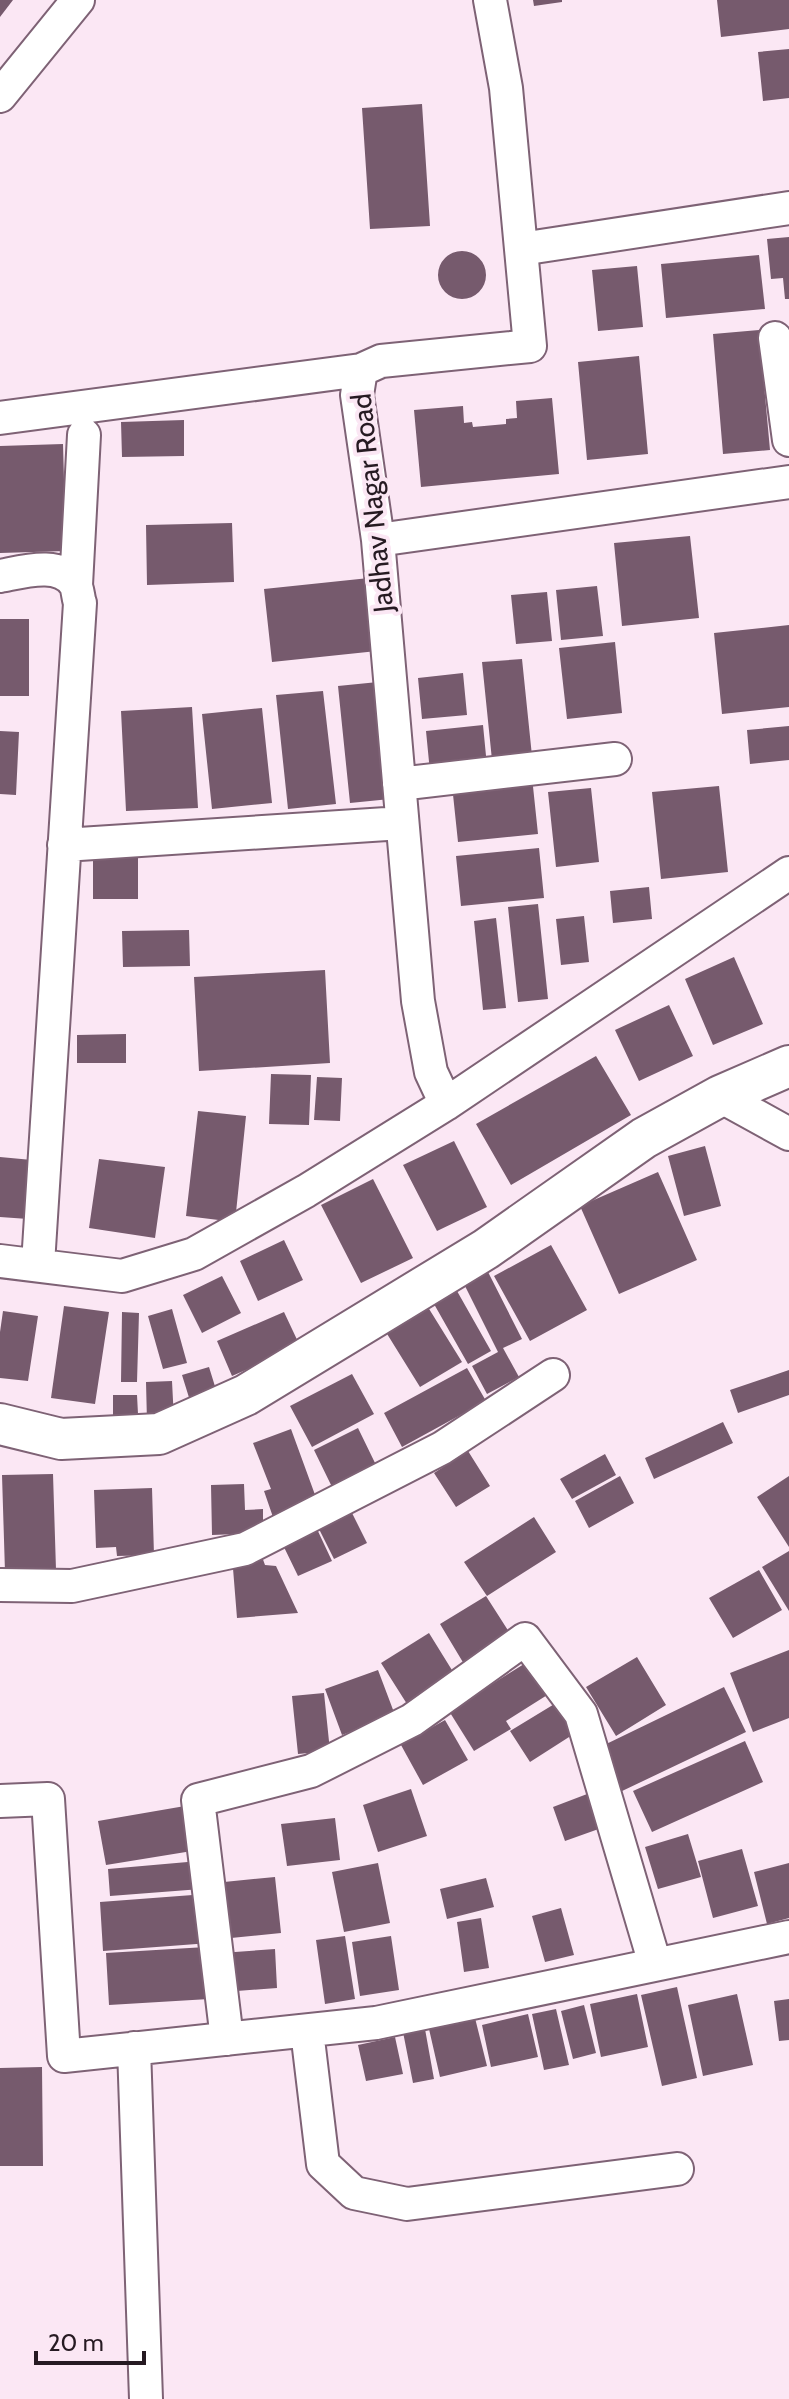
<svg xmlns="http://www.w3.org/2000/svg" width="789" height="2399" viewBox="0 0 789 2399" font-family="Cabin,sans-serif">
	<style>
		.building { fill: #765a6d }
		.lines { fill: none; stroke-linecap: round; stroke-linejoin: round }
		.minor-casing { stroke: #7e6275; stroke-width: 36 }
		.tertiary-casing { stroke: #7e6275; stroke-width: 44 }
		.minor { stroke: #fff; stroke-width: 32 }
		.tertiary { stroke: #fff; stroke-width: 40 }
		.labels { text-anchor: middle; stroke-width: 8; stroke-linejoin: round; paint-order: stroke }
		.street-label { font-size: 28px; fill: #261a22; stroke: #fbe7f4 }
	</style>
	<rect width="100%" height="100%" fill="#fbe7f4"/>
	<path class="building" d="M0,0H13L0,17Z
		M533,0H562V2L534,6Z
		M717,0H789V29L721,37Z
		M789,49V98L763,101L758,52Z
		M422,104L430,226L370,229L362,108Z
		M789,237V299H785L783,278L771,279L767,239Z
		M438 275a24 24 0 1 1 48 0a24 24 0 1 1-48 0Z
		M759,255L765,309L666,318L661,264Z
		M637,266L643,327L598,331L592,270Z
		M759,330L770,450L723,454L713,334Z
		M639,356L648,454L587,460L578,362Z
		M552,398L559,474L421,487L414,410L463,406L464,423L472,422L473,427L506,424V419L517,418L516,401Z
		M184,420V456L122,457L121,422Z
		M63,444L66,551L0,553V446Z
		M232,523L234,582L147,585L146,525Z
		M690,536L699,618L622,626L614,543Z
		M369,578L377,651L272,662L264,589Z
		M597,586L603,636L561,640L556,590Z
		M547,592L552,641L516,644L511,595Z
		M0,619H29V696H0Z
		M789,625V707L722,714L714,633Z
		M615,642L622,713L567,719L559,648Z
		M522,659L532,756L492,760L482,662Z
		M463,673L467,715L422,719L418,678Z
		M378,682L390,799L350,803L338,686Z
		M323,691L336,804L288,809L276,695Z
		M192,707L198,808L126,811L121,711Z
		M262,708L272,803L212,809L202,714Z
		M483,725L487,766L430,772L426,731Z
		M789,726V760L750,764L747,730Z
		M0,731L19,732L16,795L0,794Z
		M532,777L538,834L458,842L452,785Z
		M719,786L728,872L661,879L652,792Z
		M591,788L599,862L556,867L548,792Z
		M539,848L544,898L461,906L456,856Z
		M93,856H138V899H93Z
		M649,887L652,919L613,923L610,891Z
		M538,904L548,999L518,1002L508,907Z
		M584,916L589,962L561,965L556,919Z
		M496,918L506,1008L483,1010L474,921Z
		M189,930L190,966L123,967L122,931Z
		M734,957L763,1024L713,1045L685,979Z
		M325,970L330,1063L199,1071L194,977Z
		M669,1005L693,1056L639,1081L615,1030Z
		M126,1034V1063H77V1035Z
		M596,1056L631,1115L511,1185L476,1124Z
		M271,1074L311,1075L309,1125L269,1124Z
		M317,1077L342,1078L340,1121L314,1120Z
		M198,1111L246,1116L235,1222L186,1216Z
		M454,1141L487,1207L437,1231L403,1165Z
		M705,1146L721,1206L684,1216L668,1156Z
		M0,1157L32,1160L28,1219L0,1217Z
		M99,1159L165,1167L155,1238L89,1228Z
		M658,1172L697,1260L619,1294L580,1206Z
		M373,1179L413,1258L361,1283L321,1205Z
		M284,1240L303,1280L258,1301L240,1261Z
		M551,1245L587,1310L530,1341L494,1276Z
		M488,1272L522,1339L503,1348L519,1377L487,1394L472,1366L498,1352L464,1284Z
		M222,1276L241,1313L202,1333L183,1295Z
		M457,1291L491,1351L468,1364L434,1304Z
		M426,1304L462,1362L420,1387L384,1329Z
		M64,1306L109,1312L95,1404L51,1398Z
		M172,1309L187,1363L163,1369L148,1316Z
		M3,1311L38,1316L28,1381L0,1378V1332Z
		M122,1312L139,1313L137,1382H121Z
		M284,1312L300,1346L232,1376L217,1341Z
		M209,1367L218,1396L191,1404L182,1375Z
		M467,1368L486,1401L402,1447L384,1413Z
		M789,1370V1395L738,1413L730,1390Z
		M352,1374L374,1414L312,1447L290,1406Z
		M172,1381L174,1420L147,1422L146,1382Z
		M113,1395H137L138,1414L113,1415Z
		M723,1422L733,1443L654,1479L645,1458Z
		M358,1428L376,1465L332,1487L314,1450Z
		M291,1429L318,1503L274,1520L264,1491L271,1489L253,1443Z
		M468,1451L490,1486L456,1507L434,1473Z
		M605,1454L616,1475L572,1499L560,1479Z
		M53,1474L56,1570L5,1572L2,1475Z
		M620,1476L634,1503L589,1528L575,1501Z
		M789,1476V1547L757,1497Z
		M244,1484L245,1510L263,1509V1533L212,1535L211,1485Z
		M152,1488L154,1555L117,1556L116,1547L96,1548L94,1490Z
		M350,1509L367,1543L334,1559L317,1525Z
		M534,1517L556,1552L487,1596L464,1562Z
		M316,1527L332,1561L298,1576L282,1543Z
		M789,1551V1611L762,1567Z
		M261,1554L265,1565L276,1566L298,1613L237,1618L232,1556Z
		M759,1570L782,1610L733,1638L709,1598Z
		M486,1596L511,1635L464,1664L440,1624Z
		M429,1633L455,1675L407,1704L381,1663Z
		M789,1650V1718L753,1732L730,1673Z
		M637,1657L666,1705L616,1736L586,1687Z
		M532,1659L552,1692L506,1721L511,1729L474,1751L449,1711Z
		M378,1670L395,1715L342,1735L325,1689Z
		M724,1687L746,1732L620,1792L598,1748Z
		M324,1693L330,1751L298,1754L292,1696Z
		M561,1700L580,1730L530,1762L510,1731Z
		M445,1720L468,1760L423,1785L401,1745Z
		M745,1741L763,1782L652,1832L633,1791Z
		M411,1789L427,1836L378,1852L363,1805Z
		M595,1791L607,1826L565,1841L553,1807Z
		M185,1806L192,1851L106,1865L98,1821Z
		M335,1818L340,1860L287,1866L281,1824Z
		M688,1834L701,1877L658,1889L645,1847Z
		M742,1849L758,1906L713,1918L698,1861Z
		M199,1861L201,1889L110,1896L108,1869Z
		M378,1863L390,1923L344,1932L332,1872Z
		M789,1863V1918L767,1924L754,1872Z
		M275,1877L281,1933L231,1938L224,1882Z
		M486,1878L494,1907L447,1919L440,1889Z
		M206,1894L210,1943L103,1951L100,1902Z
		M561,1908L574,1955L545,1962L532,1916Z
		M481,1918L489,1968L464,1972L457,1922Z
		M345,1936L355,1999L325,2004L316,1940Z
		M391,1936L399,1990L360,1996L352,1942Z
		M206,1947L209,1999L109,2005L106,1953Z
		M275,1949L277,1988L224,1992L221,1953Z
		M677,1987L697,2078L662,2086L641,1995Z
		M637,1994L648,2047L601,2057L590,2004Z
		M737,1994L753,2065L703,2076L688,2005Z
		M789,1999V2040L779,2041L774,2001Z
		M584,2005L596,2053L573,2059L561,2011Z
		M556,2009L569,2065L544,2070L532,2014Z
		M528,2014L538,2057L491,2067L482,2025Z
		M475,2018L487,2066L440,2077L429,2029Z
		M425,2029L434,2079L413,2083L403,2032Z
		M395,2037L403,2074L366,2081L358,2045Z
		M42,2067L43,2166H0V2068Z"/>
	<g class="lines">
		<defs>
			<path id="minor" d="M0,96L78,0
				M521,249L789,208
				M775,338L789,440
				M0,418L361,370
				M378,540L789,482
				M0,576C22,572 60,560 75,584C78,589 78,598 80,603L38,1264
				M76,585L84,435
				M399,784L615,759
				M64,845L402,823
				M720,1096L789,1134
				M446,1104L431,1072L418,1001L378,540L357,395L361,370L381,361L530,346L506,88L490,0
				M0,1261L122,1276L194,1254L306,1191L446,1104L789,873
				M0,1585L72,1586L245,1549L442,1448L553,1375
				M0,1801L48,1799L64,2056L376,2023L789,1937
				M307,2031L323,2164L354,2193L407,2204L677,2169
				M227,2039L198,1800L311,1771L412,1720L525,1639L581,1714L655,1964
				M134,2048L146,2399"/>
			<path id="tertiary" d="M0,1424L61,1439L159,1434L246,1395L486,1249L644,1138L720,1096L789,1066"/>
		</defs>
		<use href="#minor" class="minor-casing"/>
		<use href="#tertiary" class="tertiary-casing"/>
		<use href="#minor" class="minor"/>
		<use href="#tertiary" class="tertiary"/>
	</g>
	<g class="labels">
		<g class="street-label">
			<text transform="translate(372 503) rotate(-96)" y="10">Jadhav Nagar Road</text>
		</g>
	</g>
	<path d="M36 2351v12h108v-12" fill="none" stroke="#261a22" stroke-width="4"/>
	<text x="48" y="2351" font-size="24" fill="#261a22" stroke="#fbe7f4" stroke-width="6" paint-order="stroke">20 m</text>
</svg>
